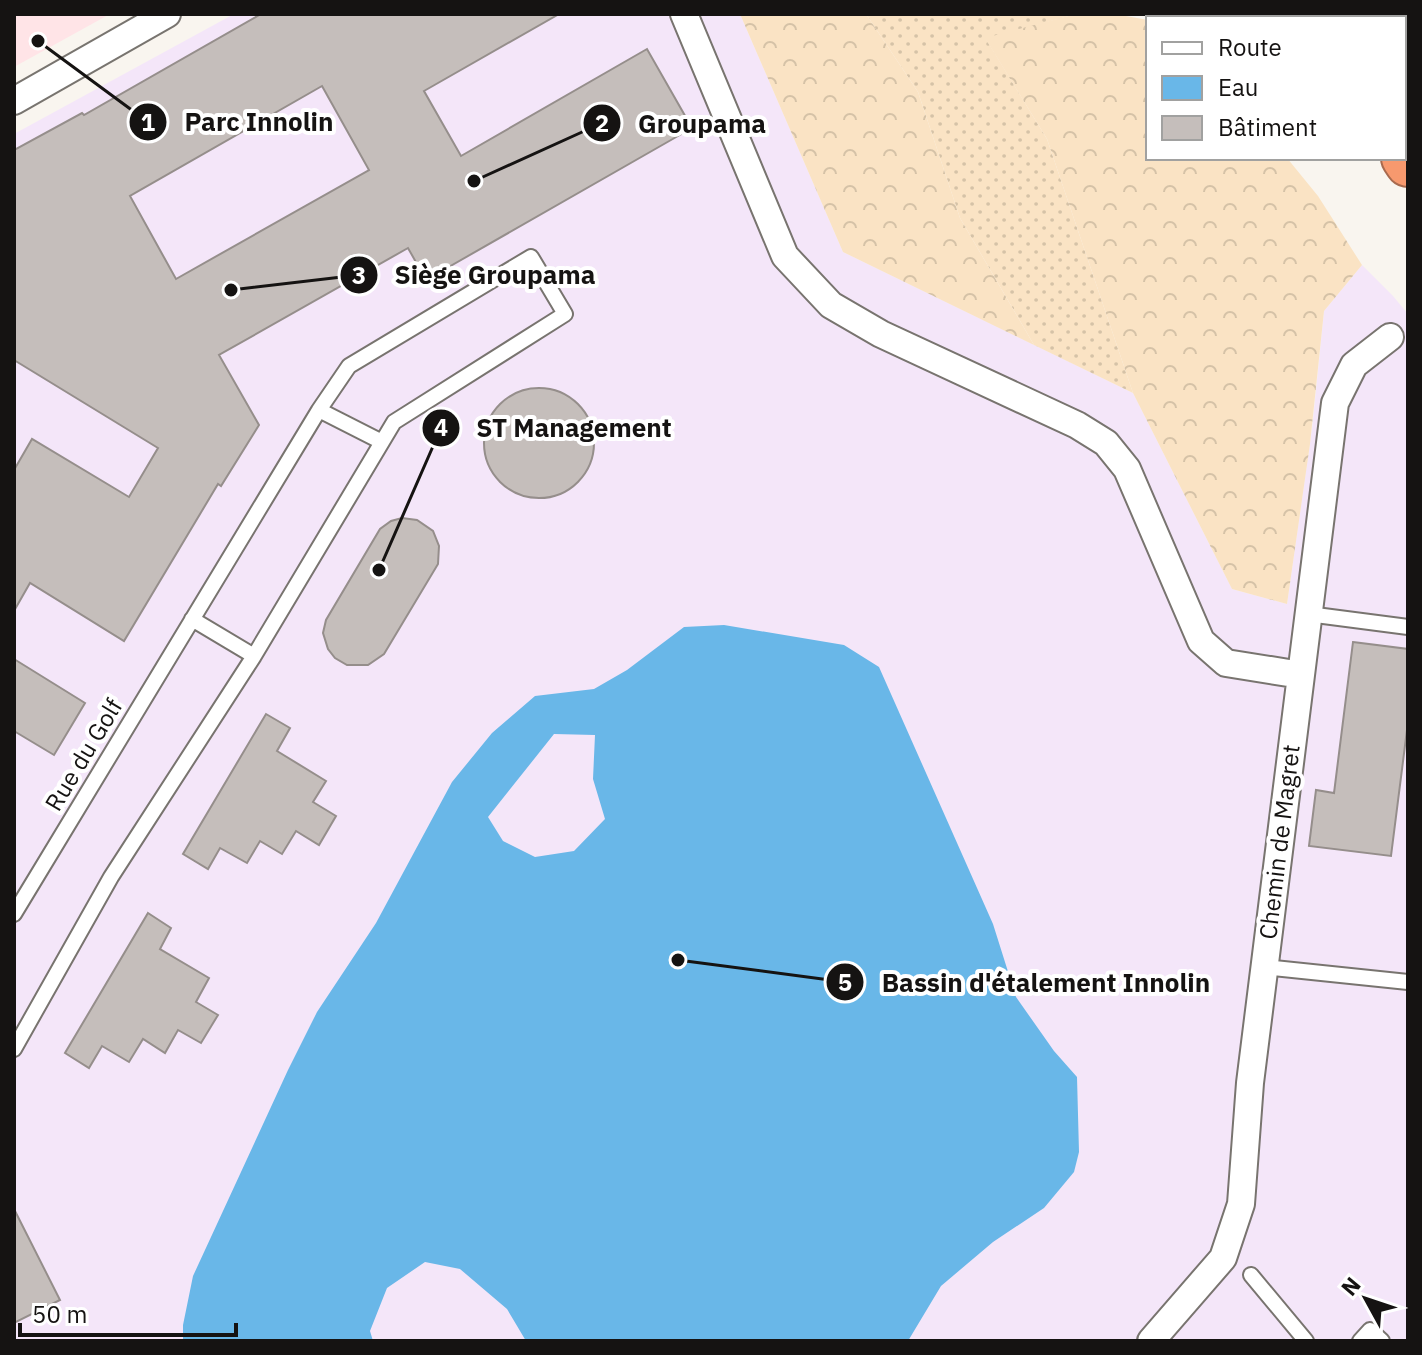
<svg xmlns="http://www.w3.org/2000/svg" width="1422" height="1355" viewBox="0 0 1422 1355" font-family="'IBM Plex Sans',sans-serif">
	<style>
		.commercial { fill: #f4e6f9 }
		.industrial { fill: #ffe4e7 }
		.grass { fill: url(#grass-dots) }
		.forest { fill: url(#forest-crowns) }
		.water { fill: #69b7e8; fill-rule: evenodd }
		.building { fill: #c5bebb; stroke: #958e8b; stroke-width: 2; fill-rule: evenodd }
		.lines { fill: none; stroke-linecap: round; stroke-linejoin: round }
		.service-casing { stroke: #78746f; stroke-width: 18 }
		.minor-casing { stroke: #78746f; stroke-width: 30 }
		.motorway-casing { stroke: #a86a4e; stroke-width: 48 }
		.service { stroke: #fff; stroke-width: 14 }
		.minor { stroke: #fff; stroke-width: 26 }
		.motorway { stroke: #f7996e; stroke-width: 44 }
		.labels { text-anchor: middle; stroke-width: 8; stroke-linejoin: round; paint-order: stroke }
		.street-label { font-size: 24px; fill: #151312; stroke: #fff }
		.leader { fill: none; stroke: #151312; stroke-width: 3 }
		.callout-dot { fill: #151312; stroke: #fff; stroke-width: 3 }
		.mark-label { font-size: 24px; text-anchor: middle; font-weight: bold; fill: #fff }
		.callout-label { font-size: 26px; text-anchor: middle; font-weight: bold; fill: #151312; stroke: #fff; stroke-width: 8; stroke-linejoin: round; paint-order: stroke }
	</style>
	<defs>
		<pattern id="grass-dots" width="8" height="8" patternUnits="userSpaceOnUse" patternTransform="scale(2)"><rect width="8" height="8" fill="#fae3c4"/><path d="M2 2h.1M6 6h.1" fill="none" stroke="#d5c2a7" stroke-width="1.8" stroke-linecap="round"/></pattern>
		<pattern id="forest-crowns" width="20" height="18" patternUnits="userSpaceOnUse" patternTransform="scale(2)"><rect width="20" height="18" fill="#fae3c4"/><path d="M2 6a3 3 0 1 1 6 0M12 15a3 3 0 1 1 6 0" fill="none" stroke="#d5c2a7"/></pattern>
	</defs>
	<rect width="100%" height="100%" fill="#f9f5ef"/>
	<path class="commercial" d="M234,14H740L843,252L1133,393L1232,589L1287,604L1312,429L1324,311L1362,265L1393,296L1408,314V1341H14V134Z"/>
	<path class="industrial" d="M14,14H110L14,67Z"/>
	<path class="grass" d="M866,14H1076L986,39L1047,139L1133,393L1034,345L960,218L918,92Z"/>
	<path class="forest" d="M740,14H866L918,92L960,218L1034,345L843,252Z
		M1076,14H1115L1148,20V158H1287L1318,196L1362,265L1324,311L1310,444L1287,604L1232,589L1133,393L1047,139L985,38Z"/>
	<path class="water" d="M724,625L844,645L879,667L993,924L1016,997L1054,1051L1077,1077L1079,1152L1074,1172L1044,1208L993,1242L941,1286L908,1341H526L507,1309L460,1269L425,1262L387,1288L370,1331L373,1341H183V1325L193,1276L288,1070L317,1012L376,923L452,782L492,733L535,696L594,689L627,670L684,627ZM554,734L595,735L593,779L605,819L574,851L535,857L503,841L488,817Z"/>
	<path class="building" d="M261,14H559L424,91L461,156L647,49L692,128L426,280L408,248L219,355L259,425L221,486L218,484L124,641L30,583L14,611V470L32,439L129,497L158,448L14,360V150L82,113L84,115ZM322,86L369,170L176,279L130,196Z
		M484 443a55 55 0 1 1 110 0a55 55 0 1 1-110 0Z
		M402,518L417,520L433,531L439,546L438,564L384,654L368,665H347L335,658L328,649L323,633L326,620L380,529L391,521Z
		M1353,642L1408,649V722L1391,856L1309,846L1316,790L1334,793Z
		M14,659L85,703L54,755L14,731Z
		M266,714L290,728L277,751L326,781L313,802L336,816L319,845L296,831L282,854L260,841L247,863L220,848L208,869L183,854Z
		M148,913L171,928L160,949L209,978L196,1002L218,1015L201,1043L178,1030L165,1053L143,1039L129,1062L102,1046L89,1068L65,1053Z
		M14,1209L60,1300L14,1323Z"/>
	<g class="lines">
		<defs>
			<path id="service" d="M319,410L382,442
				M1308,614L1408,627
				M192,619L254,656
				M14,914L319,410L349,366L531,257L565,314L394,422L254,656L111,877L14,1049
				M1264,967L1408,982
				M1251,1275L1306,1341
				M1360,1341L1370,1330L1382,1341"/>
			<path id="minor" d="M684,14L785,256L831,305L881,334L1077,425L1106,443L1127,469L1201,641L1226,663L1301,675
				M14,101L167,14
				M1151,1341L1223,1258L1241,1204L1250,1083L1335,403L1354,365L1390,337"/>
			<path id="motorway" d="M1309,14L1311,18
				M1380,14L1382,18
				M1404,51L1408,58
				M1404,158L1408,164"/>
		</defs>
		<use href="#service" class="service-casing"/>
		<use href="#minor" class="minor-casing"/>
		<use href="#motorway" class="motorway-casing"/>
		<use href="#service" class="service"/>
		<use href="#minor" class="minor"/>
		<use href="#motorway" class="motorway"/>
	</g>
	<g class="labels">
		<g class="street-label">
			<text transform="translate(84 755) rotate(-59)" y="8">Rue du Golf</text>
			<text transform="translate(1280 842) rotate(-83)" y="8">Chemin de Magret</text>
		</g>
	</g>
	<path class="leader" d="M38 41L148 122M474 181L602 123M231 290L359 275M379 570L441 428M678 960L845 982"/>
	<g class="callout-dot">
		<circle cx="38" cy="41" r="8"/>
		<circle cx="474" cy="181" r="8"/>
		<circle cx="231" cy="290" r="8"/>
		<circle cx="379" cy="570" r="8"/>
		<circle cx="678" cy="960" r="8"/>
		<circle cx="148" cy="122" r="20"/>
		<circle cx="602" cy="123" r="20"/>
		<circle cx="359" cy="275" r="20"/>
		<circle cx="441" cy="428" r="20"/>
		<circle cx="845" cy="982" r="20"/>
	</g>
	<g class="mark-label">
		<text x="148" y="131">1</text>
		<text x="602" y="132">2</text>
		<text x="359" y="284">3</text>
		<text x="441" y="436">4</text>
		<text x="845" y="991">5</text>
	</g>
	<g class="callout-label">
		<text x="259" y="131">Parc Innolin</text>
		<text x="702" y="133">Groupama</text>
		<text x="495" y="284">Siège Groupama</text>
		<text x="574" y="437">ST Management</text>
		<text x="1046" y="992">Bassin d'étalement Innolin</text>
	</g>
	<rect width="1422" height="1355" fill="none" stroke="#151312" stroke-width="32"/>
	<rect x="1146" y="16" width="260" height="144" fill="#ffffff" stroke="#a1a1a0" stroke-width="2"/>
	<rect x="1162" y="42" width="40" height="12" fill="#ffffff" stroke="#a1a1a0" stroke-width="2"/>
	<text x="1218" y="56" font-size="24" fill="#151312">Route</text>
	<rect x="1162" y="76" width="40" height="24" fill="#69b7e8" stroke="#a1a1a0" stroke-width="2"/>
	<text x="1218" y="96" font-size="24" fill="#151312">Eau</text>
	<rect x="1162" y="116" width="40" height="24" fill="#c5bebb" stroke="#a1a1a0" stroke-width="2"/>
	<text x="1218" y="136" font-size="24" fill="#151312">Bâtiment</text>
	<g transform="translate(1366 1299) rotate(310)" stroke="#ffffff" stroke-width="6" paint-order="stroke">
	<path d="M0-6L14 30L0 20L-14 30Z" fill="#151312"/>
	<text y="-12" font-size="22" font-weight="bold" text-anchor="middle" fill="#151312">N</text>
	</g>
	<path d="M20 1323v12h216v-12" fill="none" stroke="#151312" stroke-width="4"/>
	<text x="32" y="1323" font-size="24" fill="#151312" stroke="#ffffff" stroke-width="6" paint-order="stroke">50 m</text>
</svg>
